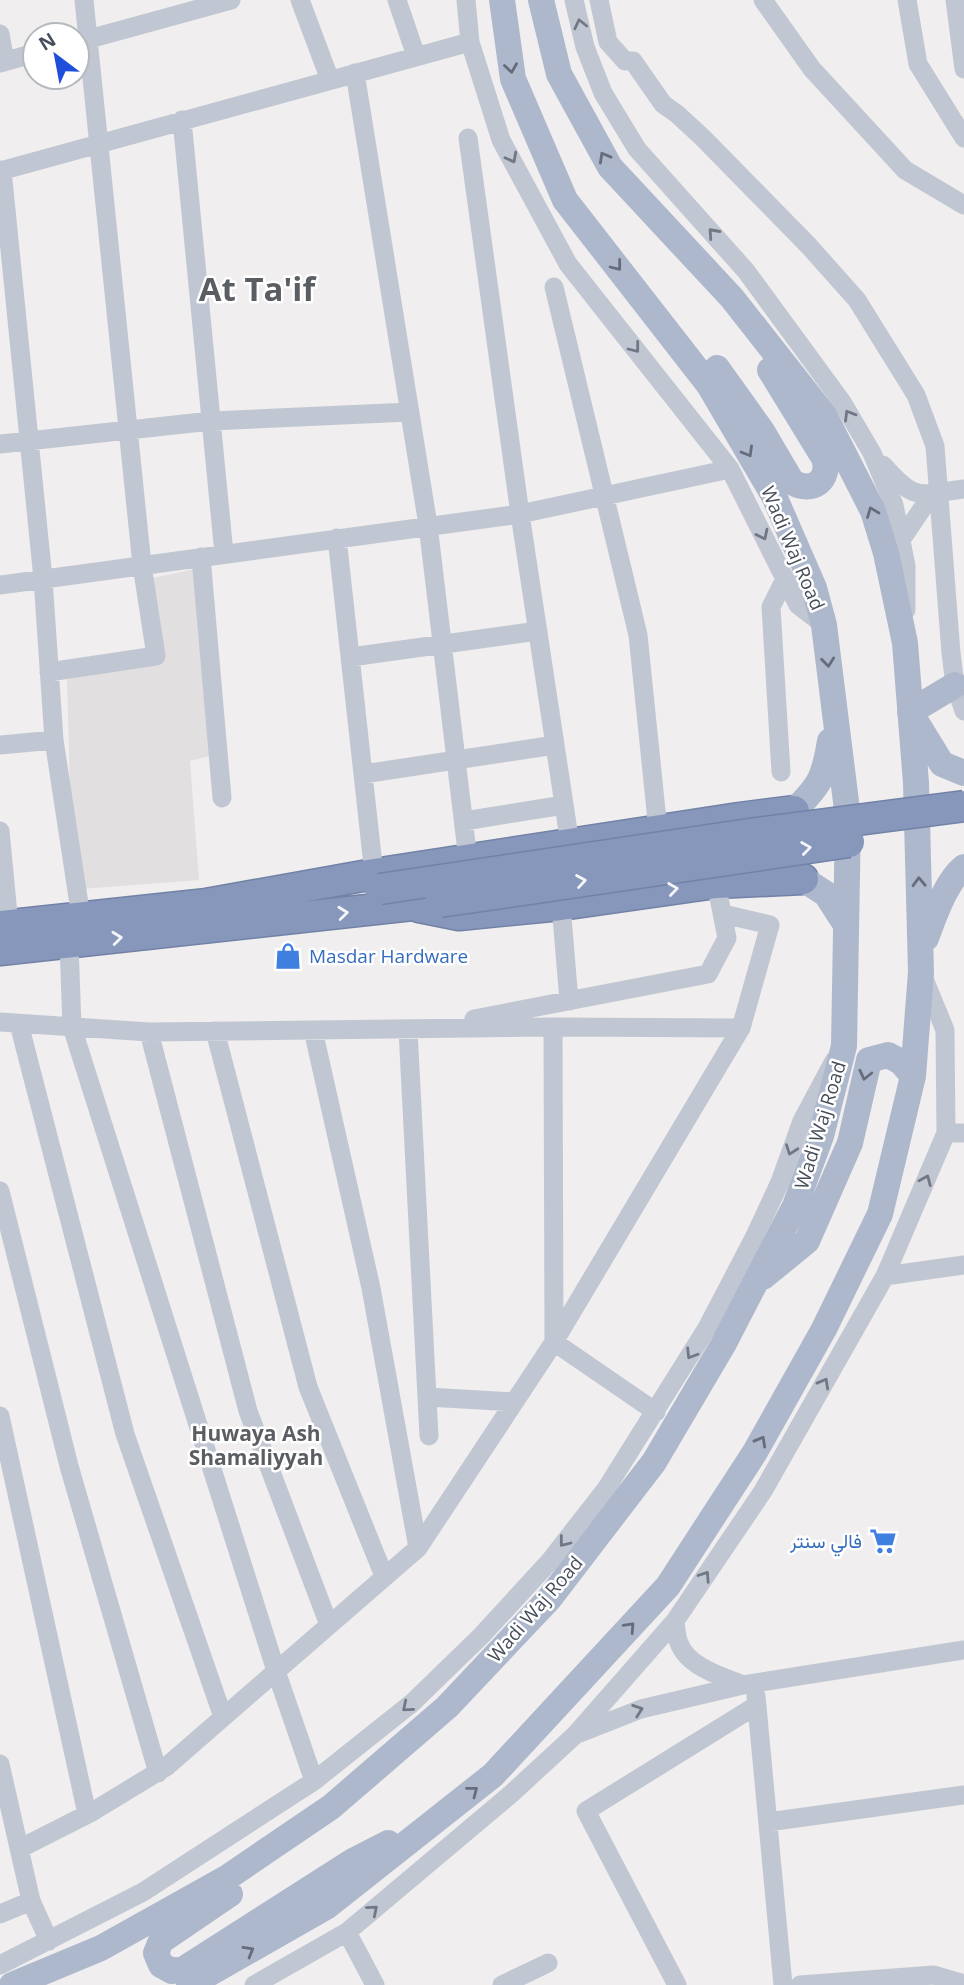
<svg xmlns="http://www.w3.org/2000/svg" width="964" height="1985" viewBox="0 0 964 1985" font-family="'Open Sans',Vazirmatn,sans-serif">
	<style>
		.education { fill: #e1dfdf }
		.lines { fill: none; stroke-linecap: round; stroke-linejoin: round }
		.highway-casing { stroke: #7282a7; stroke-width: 33 }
		.minor { stroke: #c1c7d2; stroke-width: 19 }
		.major { stroke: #aeb8cc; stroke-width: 26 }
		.highway { stroke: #8797bb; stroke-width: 30 }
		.highway-bridge-casing { stroke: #7282a7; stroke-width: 33; stroke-linecap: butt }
		.highway-bridge { stroke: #8797bb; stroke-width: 30 }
		.oneway { stroke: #717884 }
		.oneway2 { stroke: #656d7c }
		.oneway3 { stroke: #f3f5f8 }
		.labels { text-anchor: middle; stroke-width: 5; stroke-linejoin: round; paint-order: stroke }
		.street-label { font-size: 19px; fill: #464d5a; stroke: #fff }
		.shop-label { font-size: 19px; fill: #366cbe; stroke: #fff; text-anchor: start }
		.neighbourhood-label { font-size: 21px; font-weight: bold; fill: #5a5d62; stroke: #fff }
		.town-label { font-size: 33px; font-weight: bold; fill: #5a5d62; stroke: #fff }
	</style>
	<rect width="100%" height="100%" fill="#f0eeee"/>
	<path class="education" d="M195,569L214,755L190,761L199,880L81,889L70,789L67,677L160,661L153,578Z"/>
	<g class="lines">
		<defs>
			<path id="highway" d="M206,904L374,874L739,818L794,811
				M419,907L459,915L561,905L716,883L803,879
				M0,926L226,902
				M0,950L440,902"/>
		</defs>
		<use href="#highway" class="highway-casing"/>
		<path class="minor" d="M300,0L330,80
			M397,0L416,56
			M466,0L470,42L501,140L568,264L730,469L798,605L824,625
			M574,0L585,47L603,93L637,149L746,271L842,402L872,453L894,505L906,566V610
			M599,0L608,42L625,61H633L663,104L677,114L702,137L808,245L857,300L916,395L935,446L951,653L955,685L964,711
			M763,0L812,69L905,170L964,205
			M907,0L918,64L964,138
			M955,0L964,69
			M0,34L5,62
			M78,42L231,0
			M0,63L35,53
			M355,73L428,525L468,860
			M182,120L224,554
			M468,138L520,514L570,844
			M2,170L43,579L54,740L81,917
			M0,171L470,42
			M554,287L638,635L658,830
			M0,444L211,421L410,412
			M883,465C916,502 917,495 964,489
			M337,538L374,874
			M901,540L926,503L940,492
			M201,557L222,798
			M0,585L520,514L730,469
			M351,657L538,631
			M49,672L156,656L142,565L84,0
			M0,745L54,740
			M781,772L771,607L785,579
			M363,774L555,745
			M464,821L564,805
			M0,831L9,925
			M561,905L569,1001
			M69,943L72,1027L276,1671L314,1781
			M474,1019L708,974L727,938L716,883
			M0,1022L149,1032L553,1027L741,1028
			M19,1024L125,1434L223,1717
			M553,1027L554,1342L656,1412
			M313,1030L371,1288L418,1548
			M408,1030L429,1436
			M215,1031L308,1387L384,1576
			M149,1032L248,1411L329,1625
			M946,1133H964
			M0,1191L69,1466L158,1773
			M885,1276L964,1265
			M427,1397L514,1402
			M0,1416L87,1814
			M675,1621C676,1628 676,1636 679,1643C688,1667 721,1676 743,1685
			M756,1696L783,1985
			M580,1733L641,1709L743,1685L964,1650
			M0,1764L31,1901L0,1914
			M768,1822L964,1795
			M19,1849L92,1812L166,1767L418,1548L554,1342L741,1028L770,925L723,914
			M31,1901L49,1941
			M347,1932L375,1985
			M0,1965L143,1892L314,1781L412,1703L481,1636L549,1562L606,1489L707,1328L754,1238L780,1182L802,1121L834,1061
			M254,1985L347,1932L511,1794L575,1735L675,1621L763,1491L885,1276L946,1133L945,1030L922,974
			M502,1985L548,1963
			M677,1985L586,1811L757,1705
			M800,1985L934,1975L964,1984"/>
		<path class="major" d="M717,368L762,431L792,482C812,494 831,480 824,458L770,370
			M955,685L910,712L942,764L964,773
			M794,811C820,785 824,778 830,741
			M803,879L826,894L846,925
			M926,938C934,917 946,881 964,867
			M763,1277L807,1241L850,1143L869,1060L888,1055L901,1062L913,1076
			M230,1894L161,1941L156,1953L161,1965L172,1971L184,1969L353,1861L388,1843
			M12,1985L101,1948L228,1877L331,1807L447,1707L549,1599L654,1462L723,1345L795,1206L821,1136L844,1046L848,818L824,625L814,588L774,496L709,385L565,200L513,79L502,0
			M189,1985L326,1907L493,1775L668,1586L755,1452L824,1329L880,1214L913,1076L921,972L916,783L905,643L886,553L873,511L824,415L732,298L610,167L559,74L541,0"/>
		<use href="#highway" class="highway"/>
		<defs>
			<path id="highway-bridge" d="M380,889L749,834L964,806
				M440,902L849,842"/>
		</defs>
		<use href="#highway-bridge" class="highway-bridge-casing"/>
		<use href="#highway-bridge" class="highway-bridge"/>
	</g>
	<defs><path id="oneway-chevron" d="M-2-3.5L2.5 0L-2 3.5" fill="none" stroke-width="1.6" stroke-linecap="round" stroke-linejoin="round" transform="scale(1.75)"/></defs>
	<g class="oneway">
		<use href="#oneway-chevron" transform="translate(580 24) rotate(-103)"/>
		<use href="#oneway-chevron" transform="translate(512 158) rotate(62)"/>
		<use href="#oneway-chevron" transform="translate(713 233) rotate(-132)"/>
		<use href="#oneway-chevron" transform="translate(635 348) rotate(52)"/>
		<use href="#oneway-chevron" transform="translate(849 415) rotate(-121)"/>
		<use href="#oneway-chevron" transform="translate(763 535) rotate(64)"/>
		<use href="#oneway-chevron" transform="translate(791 1150) rotate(110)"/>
		<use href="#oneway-chevron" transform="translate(926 1180) rotate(-67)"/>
		<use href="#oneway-chevron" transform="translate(691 1354) rotate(122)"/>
		<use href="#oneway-chevron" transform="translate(824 1383) rotate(-61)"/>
		<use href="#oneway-chevron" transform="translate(564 1542) rotate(128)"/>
		<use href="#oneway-chevron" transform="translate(705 1576) rotate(-56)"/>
		<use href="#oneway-chevron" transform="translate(407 1707) rotate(140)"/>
		<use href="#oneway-chevron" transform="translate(638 1710) rotate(-19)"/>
		<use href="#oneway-chevron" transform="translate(373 1910) rotate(-40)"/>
	</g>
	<g class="oneway2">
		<use href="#oneway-chevron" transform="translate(511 68) rotate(82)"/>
		<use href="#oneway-chevron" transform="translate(604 157) rotate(-119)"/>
		<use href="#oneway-chevron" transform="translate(617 266) rotate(52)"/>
		<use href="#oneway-chevron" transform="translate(748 452) rotate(60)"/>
		<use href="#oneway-chevron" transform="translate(872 512) rotate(-111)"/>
		<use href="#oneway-chevron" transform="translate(828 662) rotate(84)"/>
		<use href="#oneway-chevron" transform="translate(919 882) rotate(-92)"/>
		<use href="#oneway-chevron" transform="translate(865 1075) rotate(103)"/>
		<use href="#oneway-chevron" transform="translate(761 1441) rotate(-61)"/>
		<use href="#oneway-chevron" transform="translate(630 1627) rotate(-47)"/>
		<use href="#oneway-chevron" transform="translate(473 1791) rotate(-38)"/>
		<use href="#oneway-chevron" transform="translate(249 1951) rotate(-30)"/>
	</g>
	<g class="oneway3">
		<use href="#oneway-chevron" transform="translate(806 848) rotate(-8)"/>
		<use href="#oneway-chevron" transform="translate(581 881) rotate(-9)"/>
		<use href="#oneway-chevron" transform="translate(673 889) rotate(-8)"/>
		<use href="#oneway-chevron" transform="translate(343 913) rotate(-6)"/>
		<use href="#oneway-chevron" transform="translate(117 938) rotate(-6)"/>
	</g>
	<defs>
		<symbol id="shop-bare" viewBox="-9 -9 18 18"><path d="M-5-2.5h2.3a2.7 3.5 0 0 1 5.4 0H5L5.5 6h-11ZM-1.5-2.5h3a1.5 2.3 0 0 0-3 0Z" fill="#3f7fe0" stroke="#fff" stroke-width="2.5" paint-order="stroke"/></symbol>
		<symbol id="supermarket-bare" viewBox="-9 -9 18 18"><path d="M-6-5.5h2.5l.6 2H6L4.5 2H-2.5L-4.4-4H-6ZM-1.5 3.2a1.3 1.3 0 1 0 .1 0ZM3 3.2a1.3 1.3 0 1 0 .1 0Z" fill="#3f7fe0" stroke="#fff" stroke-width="2.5" paint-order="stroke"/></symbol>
	</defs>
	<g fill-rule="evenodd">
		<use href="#shop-bare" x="269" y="937" width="38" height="38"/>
		<use href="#supermarket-bare" x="864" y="1522" width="38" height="38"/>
	</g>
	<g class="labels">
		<g class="street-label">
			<text transform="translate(793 548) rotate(67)" y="7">Wadi Waj Road</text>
			<text transform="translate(820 1125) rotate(-73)" y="7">Wadi Waj Road</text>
			<text transform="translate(535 1609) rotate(-49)" y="7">Wadi Waj Road</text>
		</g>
		<g class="shop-label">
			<text x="309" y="963">Masdar Hardware</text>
			<text x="862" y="1548" text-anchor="end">فالي سنتر</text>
		</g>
		<g class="neighbourhood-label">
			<text x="256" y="1441">Huwaya Ash<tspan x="256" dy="24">Shamaliyyah</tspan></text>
		</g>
		<g class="town-label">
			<text x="257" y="301">At Ta'if</text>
		</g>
	</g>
	<g transform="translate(56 56) rotate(328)"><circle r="33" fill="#ffffff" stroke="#b5b8bd" stroke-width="2"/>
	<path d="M0-5L12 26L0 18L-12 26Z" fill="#1e4eda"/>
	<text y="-10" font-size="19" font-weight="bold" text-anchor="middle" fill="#464d5a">N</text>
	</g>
</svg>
